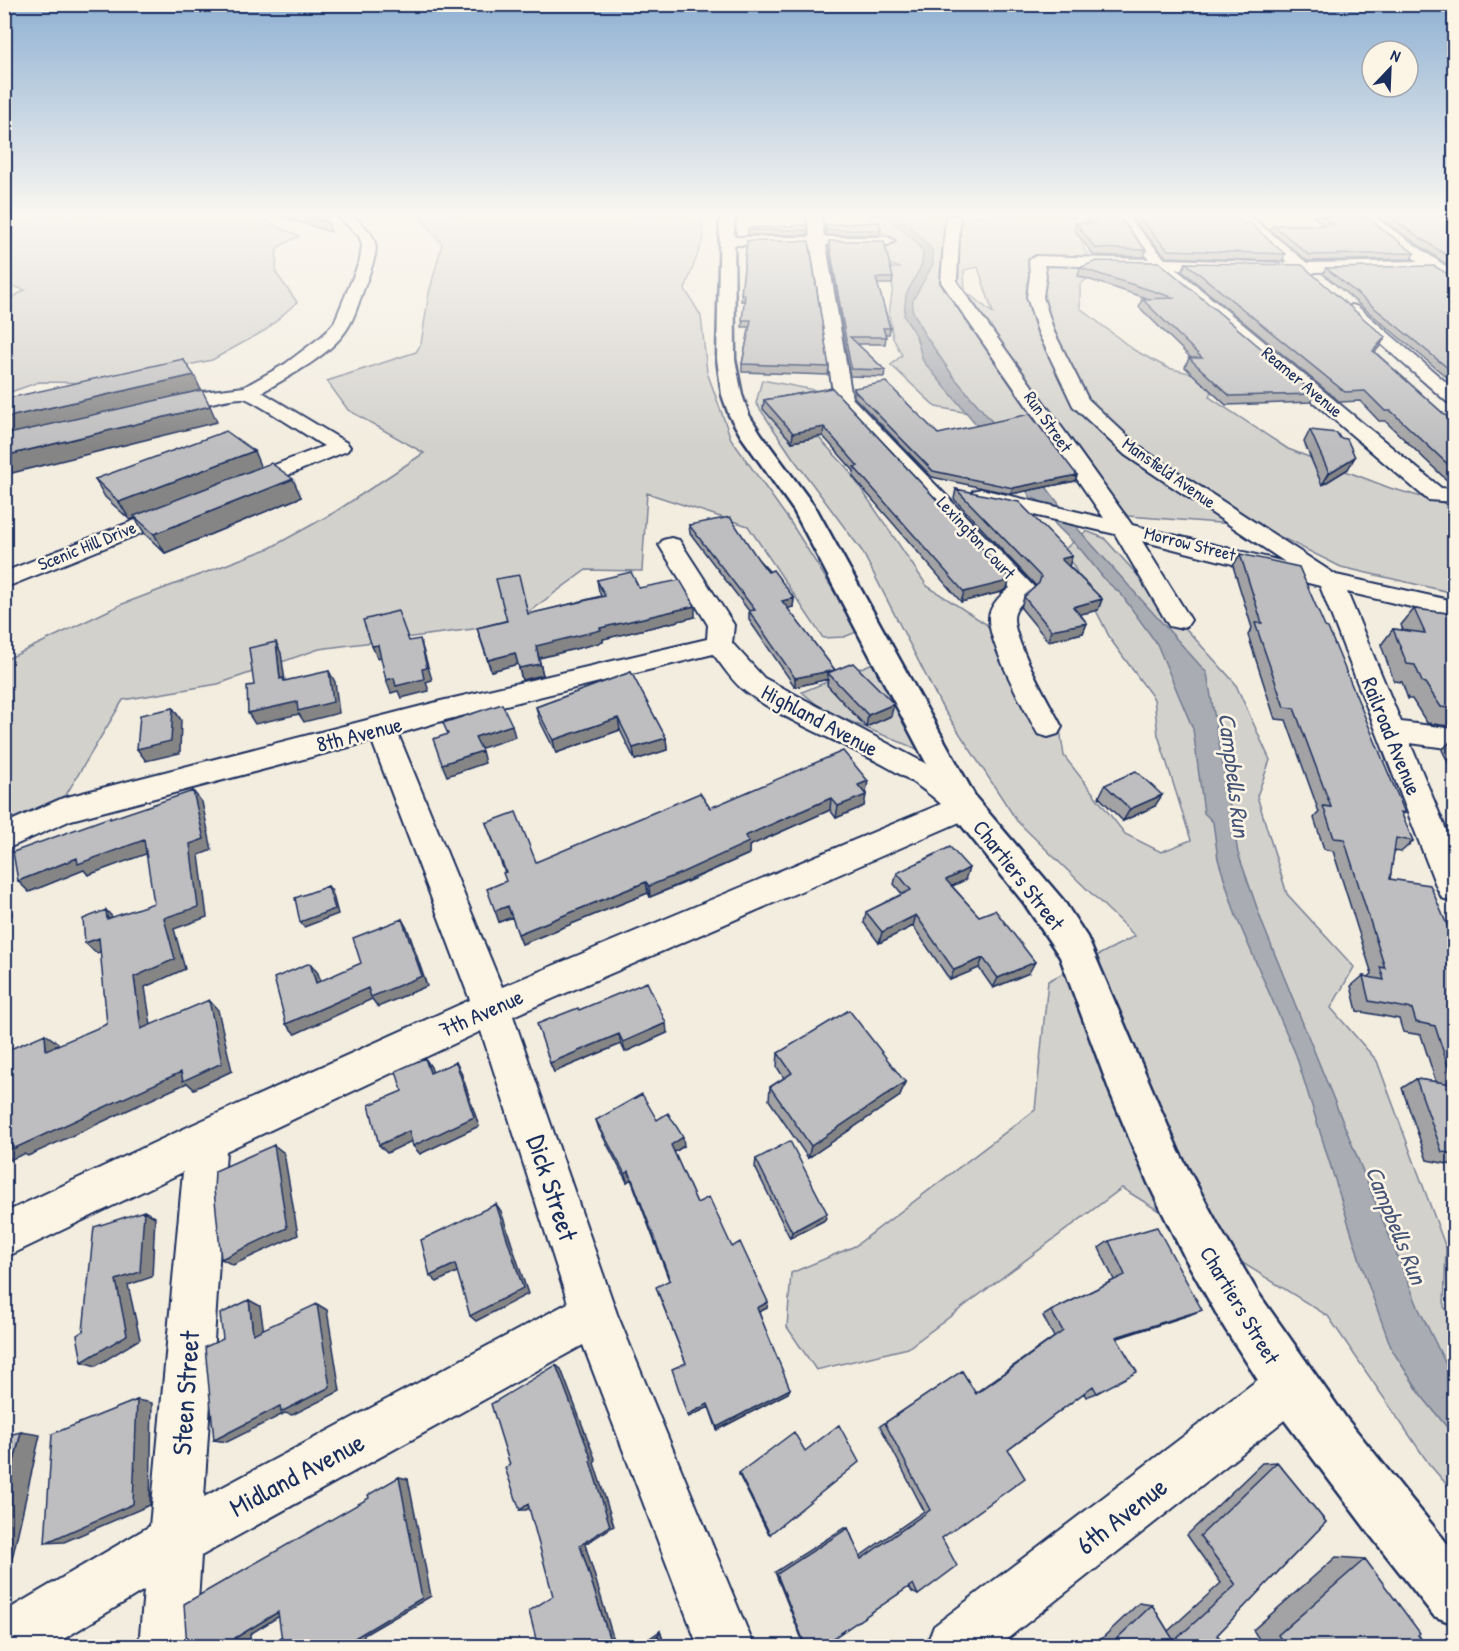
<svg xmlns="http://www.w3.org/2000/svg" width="1459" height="1651" viewBox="0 0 1459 1651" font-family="'Patrick Hand',sans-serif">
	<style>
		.green { fill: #d3d1cc; stroke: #778095; stroke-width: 1.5; fill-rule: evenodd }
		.water { fill: #a9acb3; stroke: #707a91; stroke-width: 1.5 }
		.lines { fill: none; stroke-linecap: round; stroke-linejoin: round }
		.minor-casing { stroke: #1b2f5e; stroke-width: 4 }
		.primary-casing { stroke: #1b2f5e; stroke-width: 5 }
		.minor { fill: #fcf5e5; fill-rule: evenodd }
		.primary { fill: #fcf5e5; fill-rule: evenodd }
		.wall { fill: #a3a3a5; stroke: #1b2f5e; stroke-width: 1.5 }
		.shaded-wall { fill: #858586; stroke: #1b2f5e; stroke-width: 1.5 }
		.building { fill: #bebec0; stroke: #1b2f5e; stroke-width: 1.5 }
		.labels { text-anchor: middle; stroke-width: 5; stroke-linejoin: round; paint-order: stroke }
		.far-street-label { font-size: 18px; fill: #1b2f5e; stroke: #fcf5e5 }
		.street-label { font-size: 22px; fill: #1b2f5e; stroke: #fcf5e5 }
		.water-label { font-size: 24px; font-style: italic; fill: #465478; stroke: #fcf5e5 }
		.near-street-label { font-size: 27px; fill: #1b2f5e; stroke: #fcf5e5 }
	</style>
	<rect width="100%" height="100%" fill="#f3ede0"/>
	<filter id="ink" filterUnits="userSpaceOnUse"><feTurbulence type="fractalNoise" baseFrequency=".0167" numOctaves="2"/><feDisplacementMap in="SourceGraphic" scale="12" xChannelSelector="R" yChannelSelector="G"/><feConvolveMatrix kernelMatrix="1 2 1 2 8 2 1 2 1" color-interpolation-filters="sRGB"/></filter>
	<g filter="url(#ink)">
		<path class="green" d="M5,216H254L299,236L277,248L276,273L297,302L266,330L212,360L102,383L39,382L5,394V302L25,290L5,284Z
			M419,216H701L704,237L685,289L701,316L707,372L731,439L791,523L859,631L844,637L823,638L748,526L647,493L642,571L586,570L512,624L319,649L218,684L123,700L66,795L5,822V660L120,605L270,548L335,512L424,453L348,410L327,381L416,352L421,344L429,293L442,244Z
			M867,216H1074L1084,249L1097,269L1080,285V308L1134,350L1168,368L1215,379L1209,397L1288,449L1390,488L1454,506V593L1341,567L1259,526L1128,516L1052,442L1007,434L985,416L936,407L891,365L902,355L893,338L889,314L893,286L883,268H901L877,261L886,252L890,236L864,227L878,225ZM978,267L993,313L965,291L964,270Z
			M762,380L830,393L857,402L846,415L805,423L847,468L927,586L986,624L1060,729L1064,756L1125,834L1161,852L1191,840L1158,735L1154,699L1111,640L1065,549L1086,531L1104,538L1235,683L1270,760L1257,796L1287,894L1354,967L1331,1008L1377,1061L1446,1248L1444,1307L1454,1320V1493L1429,1464L1328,1316L1122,1188L908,1348L816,1370L787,1327L791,1273L855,1246L1035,1110L1048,981L1135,936L1017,821L941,705L862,551L793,458L756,403Z
			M873,663L911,727L919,750L823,710L802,692Z"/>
		<path class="water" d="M887,216C905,216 920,237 932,250L933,264L913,300L912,309L923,332L953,376L1034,471L1078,529L1207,673L1238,853L1263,925L1377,1206L1419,1309L1454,1381V1436L1421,1395L1392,1350L1364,1273L1296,1055L1236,916L1218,859L1213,822L1204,813L1193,729L1157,644L1121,594L1106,581L1082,551L1056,525L1038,500L1030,497L1019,477L997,449L923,361L916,336L904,316L906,295L922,264L923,252L915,241Z"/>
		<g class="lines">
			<defs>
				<path id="minor" d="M338,216H353C382,240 379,247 367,280C361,295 357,311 350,324C335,353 290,376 262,392L347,443L350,447L347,451L249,491L241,492L233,491L230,486L233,481L324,446C312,439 252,399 244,398C218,397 177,417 156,412L153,408L156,404L203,392L244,387L285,364L322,336L334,323L360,260L362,245L359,236Z
					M807,216H821L824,237H888L895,241L888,245H826L852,398L1036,589C1030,598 1019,602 1015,613C1007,631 1052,707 1062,727L1058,734L1048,737L1038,734C1025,711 988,642 989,618C989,607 1001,594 1010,588L834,399L811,245H727L720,241L727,237H810Z
					M946,216H960L957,282L1132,525L1285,562L1125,455L1073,406L1038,332L1027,297L1030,275L1029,260L1036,256L1149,259L1112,216H1127L1165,259L1289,263L1235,216H1250L1307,263L1418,261L1357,216H1373L1454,272V284L1431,270L1315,272L1308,277L1299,272L1176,269L1441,488L1454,489V502L1428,500L1157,268L1044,265L1046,275L1043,297L1054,332L1088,399L1139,447L1336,575L1454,601V617L1347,592L1401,722L1454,729V749L1410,743L1454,849V902L1442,898L1437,888L1320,586L1142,541L1191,620L1187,626L1178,628L1169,626L1115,534L973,501L970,496L973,491L981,489L1104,518L941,282Z
					M1352,305L1358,307L1454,389V404L1447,402L1346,313L1344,310Z
					M181,502L189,504L192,509L189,514L4,588V572Z
					M671,538L679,540L734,625L732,643L764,678L951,777L976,799L980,807L976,815L513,1016L617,1314L754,1646H698L583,1345L201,1556L195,1646H139L144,1590L52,1646H4V1612L150,1526L183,1172L4,1258V1213L192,1125L470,1000L372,741L71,820L4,850V824L63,798L441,701L707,639L708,625L659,545L663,540ZM713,654C723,666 733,683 746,692C804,735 889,756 941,804L502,987L398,734L445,720ZM481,1031L568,1303L204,1497L226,1151Z
					M1289,1362L1306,1369L1313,1386L1306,1403L998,1646H926L934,1626L1272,1369Z"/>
				<path id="primary" d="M720,216H734L735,359L742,395L749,415L761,434L817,510L976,798L1063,900L1087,937L1179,1152L1218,1225L1258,1293L1346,1418L1454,1552V1624L1434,1616L1371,1536L1279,1413L1224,1327L1185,1258L1148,1183L1110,1092L1060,957L1024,903L954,816L794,511L741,436L729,415L722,395L717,359Z"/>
			</defs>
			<use href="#minor" class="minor-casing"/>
			<use href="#primary" class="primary-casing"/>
			<use href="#minor" class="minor"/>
			<use href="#primary" class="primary"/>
		</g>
		<path class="wall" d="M280,216H323L328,223L331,232Z
			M1084,216H1118L1146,250L1144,257L1093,255L1074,229L1076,223H1090Z
			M1129,216H1235L1285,254L1282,261L1166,257Z
			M1313,216H1365L1414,253L1411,259L1307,261L1270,230L1273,225H1324Z
			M1377,216H1455V270Z
			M826,225L881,230L880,235H826Z
			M748,228L808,230L807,235H748Z
			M747,241L829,367L828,375L742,372V364L750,327H742L745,301H741Z
			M829,241L893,278L892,284H877L890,328L889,334H885L886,337L885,344H857L885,370L884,377L850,376L829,247Z
			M1159,262L1315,394L1311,402L1226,405L1185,367L1189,358H1191L1139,307L1142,299H1149L1078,276L1080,268Z
			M1186,263L1385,337L1380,346L1375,352L1455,424V488L1385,421H1379L1360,401L1340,402L1182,271Z
			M1326,268L1455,278V384L1323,274Z
			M832,388L1010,578L1007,588L1001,592L961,602L853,477L854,471L823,436L792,442L763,409L764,400Z
			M854,388L938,434L1077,475L1075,481L1011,494L932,477L854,397Z
			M1310,430L1348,469L1322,485L1304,442Z
			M261,467L301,497L165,553L145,534L135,518L130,520L105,497L95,479Z
			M956,489L1072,556L1069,566L1102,599L1098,610L1080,614L1087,623L1083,633L1048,641L1021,608L1024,597L1036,586L954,499Z
			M1455,498V509L1450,504Z
			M689,525L758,559L794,598L793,607L787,608L835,670L891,716L866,727L827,685L828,679L795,687L749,620V611L690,533Z
			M1240,554L1405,813L1402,815L1413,841L1401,852L1394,851L1390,879L1455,944V1169L1453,1165L1427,1160L1402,1088L1416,1079L1436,1082L1421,1035L1403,1032L1399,1019L1357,1011L1351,986L1363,976L1368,977L1372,974L1333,851L1324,849L1314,818L1319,812L1286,720L1275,719L1248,635L1252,628L1233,566Z
			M597,580L639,588L695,617L603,639V642L539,658L543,675L522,680L518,664L491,671L477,628L601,596L599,591Z
			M1414,609L1455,614V727L1427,723L1412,699H1408L1402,682L1394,681L1381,645L1393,629L1403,630L1401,625Z
			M631,672L666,738L667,750L635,760L620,730L556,753L539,719L536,707Z
			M1455,737V776L1442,750Z
			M1105,785L1155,806L1123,821L1099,797Z
			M866,793L865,794L864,806L836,818L830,810L749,846V854L682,884L650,897L648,893L522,944L512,917L499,922L506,881L505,873L486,823L536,862L710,808Z
			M897,873L965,880L952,886L1029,973L993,988L979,968L950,980L913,926L879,943L864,923L866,912L902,894L894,884Z
			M579,1010L667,1033L625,1052L621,1044L554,1072L550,1063Z
			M778,1053L905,1082L900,1096L808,1158L769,1100L770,1087L784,1078L777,1067Z
			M596,1120H657L684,1146L674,1152L697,1203L732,1247L767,1308L759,1312L788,1393L717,1430L709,1407L688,1417L686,1363L658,1293L669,1280L631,1179L627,1182L599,1129Z
			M756,1159L827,1213L825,1220L790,1238L755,1167Z
			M1109,1241L1189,1315L1117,1338L1097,1393L1086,1397L1084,1393L1008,1450L942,1538L918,1595L912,1592L909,1587L820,1647H805L775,1572L844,1528H848L860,1556L924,1511L880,1426L962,1371L975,1393L1054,1337L1043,1316L1051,1311L1114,1280L1099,1248Z
			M1277,1462L1326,1522L1217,1635L1228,1647H1093L1139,1603L1152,1605L1168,1631L1221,1583L1187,1535L1262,1463Z
			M739,1473L770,1534L768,1533L739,1475Z
			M1336,1557L1365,1559L1427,1647H1264L1253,1630Z
			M660,1631L665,1647H637Z"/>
		<path class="shaded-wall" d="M5,257L8,262L4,267V258Z
			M1385,337L1380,346L1368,360L1373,351Z
			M194,375L201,390L4,437V418Z
			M210,406L217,422L4,475V456Z
			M824,427L823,436L792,442L793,433Z
			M254,451L261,468L130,520L119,502Z
			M1355,457L1348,469L1322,485L1329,473Z
			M1077,475L1075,481L1011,494L1013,488Z
			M293,479L301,497L165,553L154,534Z
			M1072,556L1069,567L1061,559Z
			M1010,578L1007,588L1001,592L961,602L964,592Z
			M794,598L793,607L782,610V601Z
			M1102,599L1098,610L1069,617L1073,607Z
			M695,606V617L603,639V642L539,658L536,646L600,628Z
			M1087,623L1083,633L1048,641L1051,630Z
			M420,639L432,680L426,682L429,691L401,698L398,691L391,693L386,680L422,669Z
			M276,642L281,653L285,681L289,689L280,679Z
			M378,645L382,657L377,658L372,646Z
			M515,653L518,664L491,671L488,660Z
			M540,664L543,675L522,680L519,668Z
			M835,670L834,678L828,673V679L795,687V678Z
			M329,671L335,682L339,713L304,722L299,714L255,724L248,713Z
			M894,704L891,716L866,727L868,715Z
			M173,708L181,720L180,753L146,761L137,749Z
			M618,718L620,730L556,753L553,740Z
			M512,725L515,737L479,749L475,737Z
			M666,738L667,750L635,760L633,748Z
			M482,751L485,763L447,776L442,764Z
			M868,781L866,793L856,797L858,785Z
			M193,791L202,802L212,850L199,855L207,917L174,929L185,969L145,987L153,1038L141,1029L134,977L190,844Z
			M866,795L864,806L836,818L838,806Z
			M1162,795L1155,806L1123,821L1130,809Z
			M831,798L830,810L749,846V854L650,897L649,886L745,836Z
			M144,840L154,851L88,875L84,870L29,892L18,881L77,858Z
			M969,868L965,880L942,891L946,880Z
			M4,879L6,880L12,915L4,918Z
			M646,882L648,893L522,944L518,934Z
			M328,886L332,891L338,914L304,927L300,922Z
			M508,906L512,917L499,922L495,911Z
			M106,910L116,921L107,919Z
			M916,915L913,926L879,943L882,932Z
			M402,919L408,930L427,986L378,1007L372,999L295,1034L286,1024L368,988Z
			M99,938L110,948L97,953L85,943Z
			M983,958L979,968L950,980L954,970Z
			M1035,962L1029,973L993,988L998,978Z
			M310,963L318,973L324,993L316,983Z
			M209,1000L218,1010L232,1071L194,1089L187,1083L28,1156L24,1154L4,1162V1148Z
			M666,1023L667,1033L625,1052L623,1042Z
			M45,1034L58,1043L59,1059L46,1050Z
			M619,1034L621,1044L554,1072L550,1063Z
			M425,1058L431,1067L436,1083L430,1073Z
			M456,1062L461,1072L479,1126L420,1154L413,1146Z
			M905,1082L900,1096L808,1158L811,1146Z
			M409,1131L416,1139L387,1153L379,1145Z
			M683,1137L684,1146L673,1153L671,1145Z
			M274,1145L284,1153L298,1235L233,1265L221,1259Z
			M629,1171L631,1179L627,1182L625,1174Z
			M496,1204L501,1211L528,1294L476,1321L470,1316Z
			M144,1211L155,1217L152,1277L128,1285L140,1339L96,1366L82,1362Z
			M827,1213L825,1220L790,1238L792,1232Z
			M455,1264L461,1270L437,1282L430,1276Z
			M249,1300L260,1306L265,1339L253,1334Z
			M768,1302L767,1308L757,1313V1308Z
			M317,1304L327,1310L340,1391L292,1415L285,1413L227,1442L214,1440L280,1406Z
			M1202,1310L1189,1315L1106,1342L1116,1337Z
			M556,1365L561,1369L596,1461L594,1463L614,1526L585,1544L616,1647H612L580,1545Z
			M790,1389L788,1393L717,1430V1427Z
			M137,1400L152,1403L150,1505L64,1542L45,1543Z
			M708,1404L709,1407L688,1417L687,1415Z
			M21,1432L40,1435L8,1577L4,1578V1504Z
			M399,1477L408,1479L431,1596L364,1635V1638L351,1647H345L353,1639Z
			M528,1504L534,1505L526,1510H520Z
			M291,1609L250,1634L251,1647H236L235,1638L278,1612Z
			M660,1631L665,1647H661L658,1635Z"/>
		<path class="building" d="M307,216H323L328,223Z
			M1092,216H1118L1146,250L1095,248L1076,223H1097Z
			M1137,216H1235L1243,223H1250L1285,254L1168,250Z
			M1322,216H1365L1414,253L1309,255L1273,225H1334Z
			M1388,216H1455V261Z
			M879,222L881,230H826V225Z
			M807,225L808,230H748V228Z
			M747,241H809L829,367L742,364L751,320H742L745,294H741Z
			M829,241H884L893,278H876L890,328H883L886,337H850L885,370L851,369Z
			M1096,261L1159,262L1315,394L1230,396L1189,358H1202L1142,299L1175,298L1080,268Z
			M1186,263L1302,265L1385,337L1373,351L1455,424V471L1391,411H1385L1365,391L1345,392Z
			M1434,266L1455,278V374L1326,268Z
			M183,359L194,375L4,418V399Z
			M886,382L938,434L1030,414L1077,475L1013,488L933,471L855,391L854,388Z
			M832,388L1010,578L1004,582L964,592L854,467L858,466L824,427L793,433L764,400Z
			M202,390L210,406L4,456V435Z
			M1310,430L1337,433L1340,438L1347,439L1355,457L1329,473Z
			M226,431L254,451L119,502L95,479Z
			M271,463L293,479L154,534L134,516Z
			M956,489L1019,502L1072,556L1061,559L1102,599L1073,607L1087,623L1051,630L1024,597L1039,583L1041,577Z
			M730,517L758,559L768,572L773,570L794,598L782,601L835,670L795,678L749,611L755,610L689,525Z
			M1240,554L1299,567L1325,627L1328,628L1405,813L1401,812L1413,841L1396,838L1390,879L1430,885L1455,944V1154L1442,1152L1416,1079L1454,1084L1435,1026L1416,1022L1412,1009L1369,1001L1363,976L1384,980L1380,967L1385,968L1344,839L1334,838L1323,806L1331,807L1294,708L1284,707L1255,623H1262Z
			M631,572L639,588L680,580L695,606L600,628L601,630L536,646L540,664L519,668L515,653L488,660L477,628L507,621L496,579L519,575L528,614L605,596L597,580Z
			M1414,609L1455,614V709L1441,707L1425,683L1422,682L1415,665L1407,664L1393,629L1425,633Z
			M398,611L409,641L420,639L427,668L422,669L424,679L396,686L394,678L386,680L378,645L372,646L363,620Z
			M276,642L280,679L283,678L284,681L329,671L333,702L298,711L297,702L248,713L247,686L254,685L249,648Z
			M853,663L894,704L868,715L828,673Z
			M631,672L666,738L633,748L618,718L553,740L536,707Z
			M502,704L512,725L475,737L482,751L442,764L433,739L448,734L443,723Z
			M173,708L171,741L137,749L140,715Z
			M843,751L868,781L858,785L866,795L838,806L831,798L745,836L749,842L681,873L649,886L646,882L518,934L508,906L495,911L487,889L506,881L503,873L506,872L486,823L516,812L536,862L700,793L710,808Z
			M1136,771L1162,795L1130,809L1105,785Z
			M193,791L204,839L190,844L198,907L164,918L175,959L134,977L141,1029L209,1000L222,1063L183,1081L181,1072L13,1149V1144L4,1148V1078L9,1076L8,1050L45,1034L46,1050L107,1024L99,938L85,943L83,919L106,910L107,919L154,903L144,840L78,864L77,858L18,881L13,852L110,817V819Z
			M950,847L969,868L946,880L979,916L995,910L1035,962L998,978L983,958L954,970L916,915L882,932L866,912L911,890L897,873Z
			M328,886L335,909L300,922L295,898Z
			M402,919L422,976L371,997L368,988L286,1024L274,978L310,963L316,983L361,963L353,938Z
			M647,982L666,1023L623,1042L619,1034L550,1063L537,1024L578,1008L579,1010Z
			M849,1010L905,1082L811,1146L770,1087L792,1073L778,1053Z
			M425,1058L430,1073L456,1062L474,1117L413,1146L409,1131L379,1145L369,1105L402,1091L396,1071Z
			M642,1094L657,1120L668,1113L683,1137L671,1145L697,1203L709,1197L732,1247L740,1242L768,1302L757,1308L790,1389L717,1427L708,1404L687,1415L672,1369L686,1363L656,1287L670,1280L629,1171L625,1174L596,1120Z
			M790,1141L827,1213L792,1232L756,1159Z
			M274,1145L287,1228L221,1259L214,1190L215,1171Z
			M496,1204L523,1288L470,1316L455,1264L430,1276L421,1240Z
			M144,1211L140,1272L116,1280L127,1335L82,1362L77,1335L83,1331L94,1227Z
			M1157,1227L1202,1310L1116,1337L1137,1372L1097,1393L1093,1386L1008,1450L1025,1478L942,1538L957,1566L918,1595L913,1584L820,1647H806L777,1574L848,1528L861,1559L930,1510L885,1423L962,1371L976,1394L1063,1331L1051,1311L1125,1275L1109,1241Z
			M249,1300L253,1334L317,1304L330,1387L281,1412L280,1406L214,1440L205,1347L223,1339L220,1314Z
			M556,1365L592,1460L590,1461L610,1526L580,1545L612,1647H538L529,1611L553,1596L528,1504L520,1510L505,1468L510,1465L491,1404Z
			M137,1400L133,1504L45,1543L52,1434Z
			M839,1425L859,1462L770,1534L739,1473L794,1432L805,1451Z
			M21,1432L4,1504V1436Z
			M1277,1462L1326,1522L1217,1635L1228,1647H1108L1152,1605L1174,1641L1236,1585L1200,1536Z
			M399,1477L422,1598L353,1639V1641L345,1647H283L278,1612L235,1638L236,1647H187L184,1604L369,1498L368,1495Z
			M1365,1559L1420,1633L1418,1635L1427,1647H1286L1278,1635Z
			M658,1635L661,1647H640Z"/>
	</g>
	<linearGradient id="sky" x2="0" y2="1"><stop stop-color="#8fb1d3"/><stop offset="0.48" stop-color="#faf7f1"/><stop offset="1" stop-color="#faf7f1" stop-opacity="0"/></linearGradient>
	<rect width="1459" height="447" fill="url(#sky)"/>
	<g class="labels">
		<g class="far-street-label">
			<text transform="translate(1302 382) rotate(40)" y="6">Reamer Avenue</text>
			<text transform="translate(1048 422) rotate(55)" y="6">Run Street</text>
			<text transform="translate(1169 473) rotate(35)" y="6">Mansfield Avenue</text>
			<text transform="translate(976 538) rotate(47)" y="6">Lexington Court</text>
			<text transform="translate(1190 544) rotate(14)" y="6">Morrow Street</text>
			<text transform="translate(87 546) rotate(-22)" y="6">Scenic Hill Drive</text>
		</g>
		<g class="street-label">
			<text transform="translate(820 720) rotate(28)" y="8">Highland Avenue</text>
			<text transform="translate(359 734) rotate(-14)" y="8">8th Avenue</text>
			<text transform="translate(1392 736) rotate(68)" y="8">Railroad Avenue</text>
			<text transform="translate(1019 875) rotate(52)" y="8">Chartiers Street</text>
			<text transform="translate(481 1013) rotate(-24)" y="8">7th Avenue</text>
			<text transform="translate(1240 1305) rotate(59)" y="8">Chartiers Street</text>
		</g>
		<g class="water-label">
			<text transform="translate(1234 775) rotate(83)" y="8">Campbells Run</text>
			<text transform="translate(1396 1225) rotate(68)" y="8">Campbells Run</text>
		</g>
		<g class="near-street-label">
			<text transform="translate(552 1188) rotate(72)" y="9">Dick Street</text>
			<text transform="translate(186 1393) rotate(-86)" y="9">Steen Street</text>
			<text transform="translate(297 1475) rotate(-28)" y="9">Midland Avenue</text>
			<text transform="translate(1122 1516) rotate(-38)" y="9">6th Avenue</text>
		</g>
	</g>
	<rect width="1459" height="1651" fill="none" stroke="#fcf5e5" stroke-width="24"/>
	<rect x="12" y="12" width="1435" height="1627" fill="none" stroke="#1b2f5e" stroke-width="2" filter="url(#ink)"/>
	<g transform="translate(1390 69) rotate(23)"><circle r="28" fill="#fcf5e5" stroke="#a2a6af" stroke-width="1.5"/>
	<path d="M0-4.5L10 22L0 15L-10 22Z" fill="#1b2f5e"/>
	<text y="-9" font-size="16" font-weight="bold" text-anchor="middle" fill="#1b2f5e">N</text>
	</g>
</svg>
